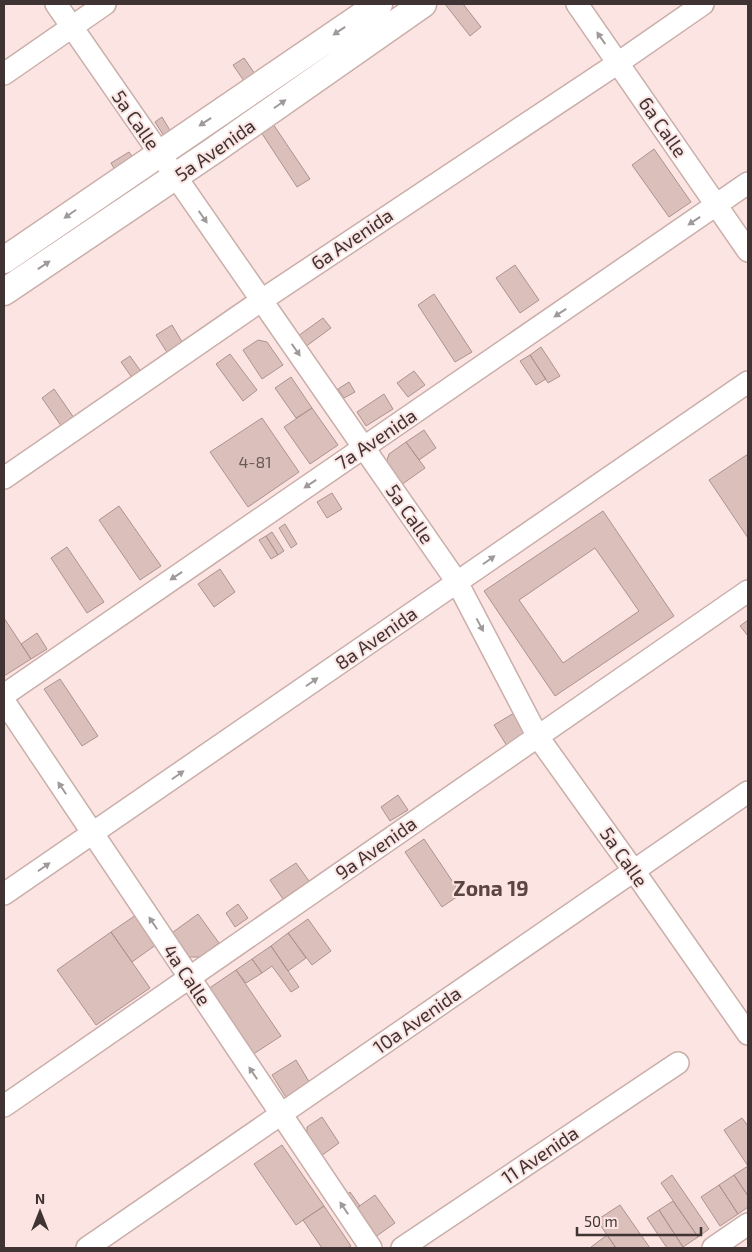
<svg xmlns="http://www.w3.org/2000/svg" width="752" height="1252" viewBox="0 0 752 1252" font-family="'Exo 2',sans-serif">
	<style>
		.building { fill: #dbbfbb; stroke: #ad928f; fill-rule: evenodd }
		.lines { fill: none; stroke-linecap: round; stroke-linejoin: round }
		.minor-casing { stroke: #caaeaa; stroke-width: 24 }
		.major-casing { stroke: #caaeaa; stroke-width: 29 }
		.minor { stroke: #fff; stroke-width: 21 }
		.major { stroke: #fff; stroke-width: 26 }
		.oneway { fill: #9f9a99 }
		.labels { text-anchor: middle; stroke-width: 4; stroke-linejoin: round; paint-order: stroke }
		.number-label { font-size: 16px; fill: #665755 }
		.street-label { font-size: 19px; fill: #3f3433; stroke: #fbe4e1 }
		.quarter-label { font-size: 21px; font-weight: bold; fill: #5b4441; stroke: #fbe4e1 }
	</style>
	<rect width="100%" height="100%" fill="#fbe4e1"/>
	<path class="building" d="M445,4H463L481,27L470,36Z
		M244,58L255,74L244,81L233,65Z
		M162,117L171,132L164,136L155,122Z
		M271,121L310,179L297,187L259,129Z
		M654,149L691,202L669,217L632,165Z
		M129,152L134,159L115,170L111,163Z
		M515,265L539,300L520,313L496,278Z
		M434,294L472,352L455,362L418,305Z
		M323,318L331,328L305,347L298,336Z
		M172,325L184,345L168,354L156,335Z
		M258,340L267,342L283,365L262,379L243,350Z
		M541,347L560,376L548,383L530,355Z
		M230,354L257,390L243,401L216,364Z
		M530,355L546,379L536,385L520,361Z
		M130,356L142,373L133,379L121,362Z
		M414,371L425,385L408,397L397,383Z
		M291,377L312,408L296,418L275,388Z
		M349,382L355,392L344,398L338,389Z
		M54,389L74,418L62,427L42,398Z
		M384,394L393,409L366,426L357,412Z
		M312,408L338,445L310,464L284,427Z
		M262,418L299,472L248,507L210,452Z
		M424,430L436,448L419,460L406,442Z
		M406,442L425,468L401,485L386,463L389,454Z
		M748,454V538L709,480Z
		M332,493L342,509L327,518L317,502Z
		M119,506L161,566L140,580L99,520Z
		M603,511L674,616L555,696L484,591ZM595,548L639,611L563,663L519,600Z
		M285,524L297,544L291,548L279,528Z
		M272,532L284,551L278,555L266,536Z
		M266,536L278,555L271,559L259,540Z
		M67,547L104,602L87,613L51,558Z
		M220,569L235,592L214,607L198,584Z
		M4,618L31,659L4,676Z
		M748,620V636L740,626Z
		M37,633L47,649L31,659L21,644Z
		M60,679L98,736L82,746L44,689Z
		M514,713L527,734L507,746L494,725Z
		M398,795L408,810L390,821L381,807Z
		M424,839L461,894L442,907L405,852Z
		M296,863L309,881L283,899L270,880Z
		M238,904L248,918L235,927L226,913Z
		M198,914L219,943L200,957H185L169,935Z
		M136,915L157,944L132,962L111,932Z
		M308,919L331,951L312,965L288,933Z
		M111,932L150,988L96,1025L57,970Z
		M288,933L306,958L288,971L271,946Z
		M271,946L299,987L291,992L272,966L262,973L252,959Z
		M252,959L262,973L246,983L236,970Z
		M236,970L281,1036L252,1055L208,989Z
		M296,1060L311,1085L287,1099L272,1075Z
		M322,1117L339,1143L321,1156L307,1136V1127Z
		M742,1118L748,1126V1166L724,1130Z
		M282,1145L324,1206L296,1225L254,1164Z
		M748,1166V1196L734,1175Z
		M672,1175L709,1229L698,1237L661,1183Z
		M734,1175L748,1196V1207L738,1214L719,1185Z
		M719,1185L738,1214L720,1226L701,1197Z
		M350,1192L360,1206L351,1212L342,1198Z
		M375,1195L395,1223L371,1240L351,1212Z
		M673,1201L698,1237L683,1247L659,1210Z
		M620,1205L650,1248H616L607,1235L597,1220Z
		M324,1206L351,1246L347,1248H322L303,1220Z
		M659,1210L683,1247L681,1248H667L647,1218Z
		M607,1235L616,1248H592L591,1247Z"/>
	<g class="lines">
		<defs>
			<path id="minor" d="M56,4L457,582L538,737L634,871L748,1034
				M577,4L748,251
				M4,74L105,4
				M4,478L262,300L618,63L703,4
				M4,695L748,183
				M4,701L371,1248
				M4,894L748,382
				M4,1106L748,591
				M87,1248L748,792
				M402,1248L678,1063
				M713,1248L748,1224"/>
			<path id="major" d="M4,260L379,4
				M4,292L213,151L423,4"/>
		</defs>
		<use href="#minor" class="minor-casing"/>
		<use href="#major" class="major-casing"/>
		<use href="#minor" class="minor"/>
		<use href="#major" class="major"/>
	</g>
	<defs><path id="oneway-solid" d="M-6-.8H1V-3.2L6.5 0L1 3.2V.8H-6Z" transform="scale(1.25)"/></defs>
	<g class="oneway">
		<use href="#oneway-solid" transform="translate(339 31) rotate(146)"/>
		<use href="#oneway-solid" transform="translate(601 38) rotate(-125)"/>
		<use href="#oneway-solid" transform="translate(280 104) rotate(-35)"/>
		<use href="#oneway-solid" transform="translate(205 122) rotate(146)"/>
		<use href="#oneway-solid" transform="translate(70 214) rotate(145)"/>
		<use href="#oneway-solid" transform="translate(203 217) rotate(55)"/>
		<use href="#oneway-solid" transform="translate(694 221) rotate(146)"/>
		<use href="#oneway-solid" transform="translate(44 265) rotate(-34)"/>
		<use href="#oneway-solid" transform="translate(560 313) rotate(146)"/>
		<use href="#oneway-solid" transform="translate(296 350) rotate(55)"/>
		<use href="#oneway-solid" transform="translate(310 484) rotate(146)"/>
		<use href="#oneway-solid" transform="translate(489 560) rotate(-35)"/>
		<use href="#oneway-solid" transform="translate(176 576) rotate(146)"/>
		<use href="#oneway-solid" transform="translate(480 625) rotate(62)"/>
		<use href="#oneway-solid" transform="translate(312 682) rotate(-35)"/>
		<use href="#oneway-solid" transform="translate(178 775) rotate(-35)"/>
		<use href="#oneway-solid" transform="translate(62 788) rotate(-124)"/>
		<use href="#oneway-solid" transform="translate(44 867) rotate(-35)"/>
		<use href="#oneway-solid" transform="translate(153 923) rotate(-124)"/>
		<use href="#oneway-solid" transform="translate(253 1073) rotate(-124)"/>
		<use href="#oneway-solid" transform="translate(344 1208) rotate(-124)"/>
	</g>
	<g class="labels">
		<g class="number-label">
			<text x="255" y="468">4-81</text>
		</g>
		<g class="street-label">
			<text transform="translate(136 120) rotate(55)" y="7">5a Calle</text>
			<text transform="translate(663 127) rotate(55)" y="7">6a Calle</text>
			<text transform="translate(215 150) rotate(-35)" y="7">5a Avenida</text>
			<text transform="translate(352 239) rotate(-34)" y="7">6a Avenida</text>
			<text transform="translate(376 439) rotate(-34)" y="7">7a Avenida</text>
			<text transform="translate(410 514) rotate(55)" y="7">5a Calle</text>
			<text transform="translate(376 638) rotate(-35)" y="7">8a Avenida</text>
			<text transform="translate(376 848) rotate(-35)" y="7">9a Avenida</text>
			<text transform="translate(624 857) rotate(55)" y="7">5a Calle</text>
			<text transform="translate(187 975) rotate(56)" y="7">4a Calle</text>
			<text transform="translate(417 1020) rotate(-35)" y="7">10a Avenida</text>
			<text transform="translate(540 1155) rotate(-34)" y="7">11 Avenida</text>
		</g>
		<g class="quarter-label">
			<text x="491" y="896">Zona 19</text>
		</g>
	</g>
	<rect width="752" height="1252" fill="none" stroke="#3f3433" stroke-width="10"/>
	<g transform="translate(40 1212)" stroke="#fbe4e1" stroke-width="4" paint-order="stroke">
	<path d="M0-4L9 19L0 12L-9 19Z" fill="#3f3433"/>
	<text y="-8" font-size="14" font-weight="bold" text-anchor="middle" fill="#3f3433">N</text>
	</g>
	<path d="M577 1227v8h124v-8" fill="none" stroke="#3f3433" stroke-width="2.5"/>
	<text x="584" y="1227" font-size="15" fill="#3f3433" stroke="#fbe4e1" stroke-width="4" paint-order="stroke">50 m</text>
</svg>
